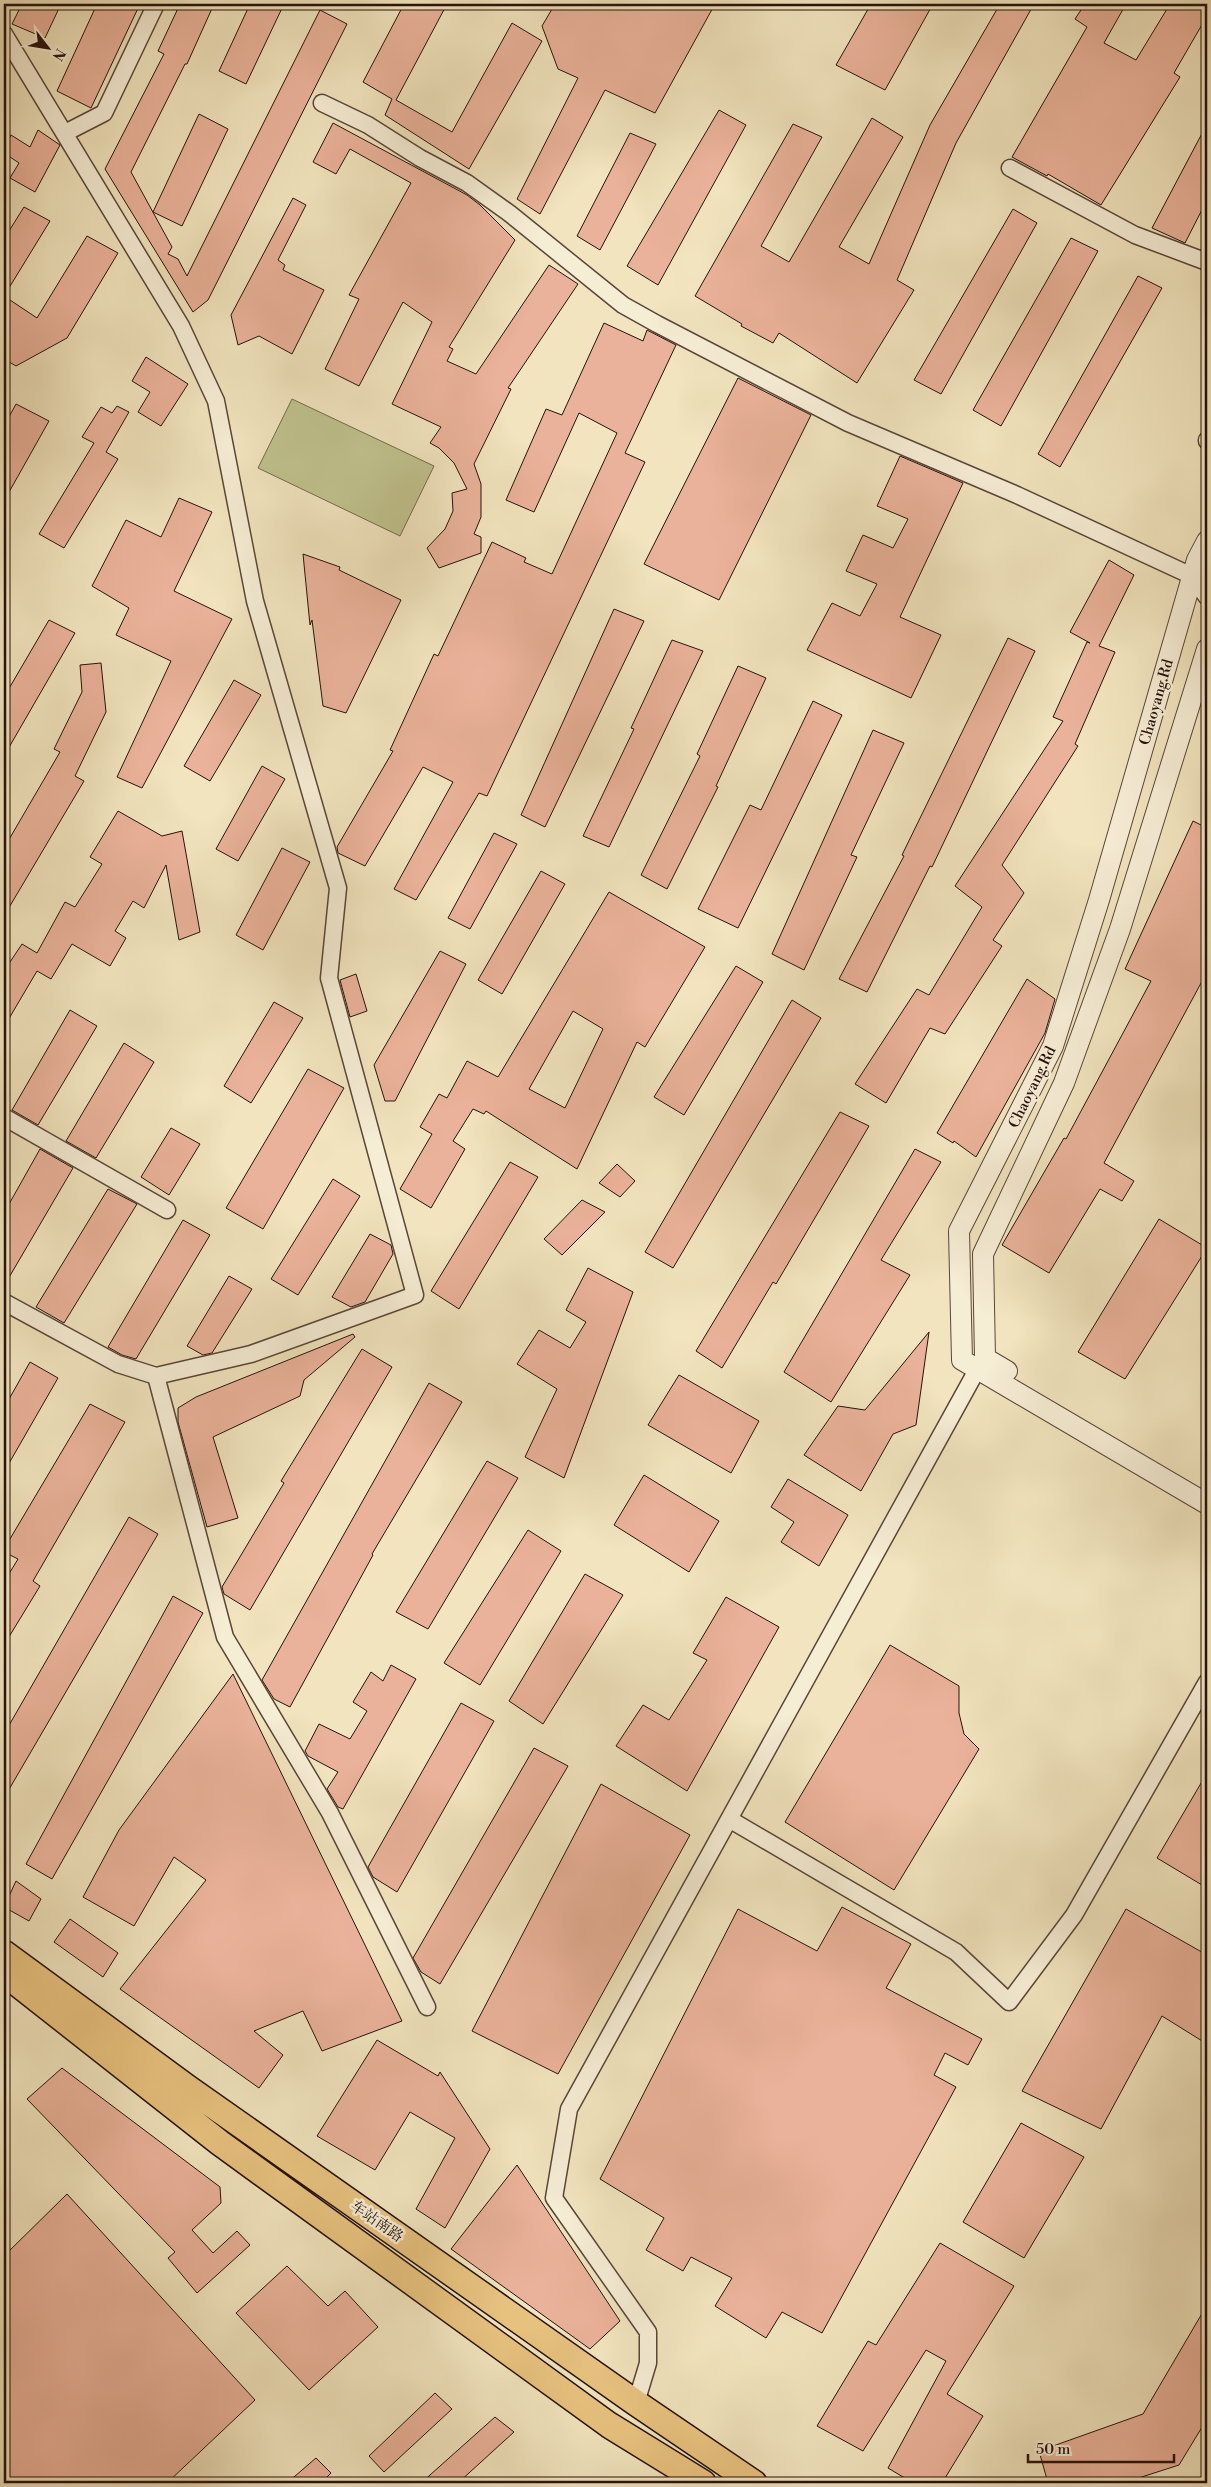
<svg xmlns="http://www.w3.org/2000/svg" width="1211" height="2487" viewBox="0 0 1211 2487" font-family="'Libre Bodoni','Noto Serif SC',serif">
	<style>
		.grass { fill: #c0c28e; stroke: #736a4c }
		.building { fill: #eab29a; stroke: #26120b; fill-rule: evenodd }
		.lines { fill: none; stroke-linecap: round; stroke-linejoin: round }
		.minor-casing { stroke: #594638; stroke-width: 19 }
		.tertiary-casing { stroke: #594638; stroke-width: 22 }
		.primary-casing { stroke: #26120b; stroke-width: 28 }
		.minor { stroke: #f6edd5; stroke-width: 16 }
		.tertiary { stroke: #f6edd5; stroke-width: 20 }
		.primary { stroke: #e8c27f; stroke-width: 25 }
		.labels { text-anchor: middle; stroke-width: 5; stroke-linejoin: round; paint-order: stroke }
		.street-label { font-size: 15px; fill: #26120b; stroke: #f6edd5 }
	</style>
	<rect width="100%" height="100%" fill="#f1e4be"/>
	<filter id="stains"><feTurbulence type="fractalNoise" baseFrequency=".004" numOctaves="4"/><feColorMatrix values="0 0 0 0 .2 0 0 0 0 .09 0 0 0 0 .02 0 0 0 .5 -.17"/></filter>
	<radialGradient id="worn" r=".72"><stop offset=".6" stop-color="#630" stop-opacity="0"/><stop offset="1" stop-color="#630" stop-opacity=".3"/></radialGradient>
	<path class="grass" d="M292,399L434,466L400,536L258,468Z"/>
	<path class="building" d="M22,4H61L45,38L12,24Z
		M97,4H140L91,108L57,91Z
		M180,4H214L187,64H185L131,172L172,247L168,254L178,259L187,276L320,10L347,24L208,300L193,312L105,169L164,54L158,51Z
		M250,4H284L246,84L219,71Z
		M404,4H447L396,100L452,132L512,23L542,41L469,169L385,115L392,99L363,82Z
		M555,4H715L655,113L605,90L540,214L517,199L578,78L558,69L542,26Z
		M871,4H933L885,90L836,65Z
		M1000,4H1034L956,143L897,280L914,290L857,383L779,333L773,343L741,326L742,324L695,296L793,124L822,137L761,246L789,262L872,118L903,137L839,247L869,264L930,125Z
		M1085,4H1126L1104,43L1136,60L1170,4H1207V16L1174,73L1180,77L1101,205L1048,174L1047,176L1012,157L1087,27L1075,19Z
		M719,110L746,125L658,285L627,266Z
		M199,114L228,129L182,226L153,212Z
		M333,123L467,195L480,205L515,240L449,347L453,349L447,361L476,374L549,265L578,284L508,388L511,389L474,464L481,484V517L474,534L481,537V553L439,568L427,548L445,529L453,511L452,493L467,489L454,463L439,448L430,443L441,427L392,404L432,322L403,302L359,386L325,369L359,299L349,295L411,183L350,149L336,174L313,162Z
		M1207,124V200L1185,243L1152,228Z
		M38,130L60,145L35,192L10,178L19,163L4,153V149L11,135L30,147Z
		M630,133L656,144L600,250L577,236Z
		M293,198L306,205L278,260L285,265L283,270L324,290L292,354L259,336L238,345L231,315Z
		M24,207L50,221L4,296L37,318L87,236L118,253L67,338L16,366L4,359V239Z
		M1013,209L1037,223L941,394L914,380Z
		M1071,238L1098,251L1001,426L973,410Z
		M1138,276L1162,288L1060,467L1038,454Z
		M604,323L643,341L647,330L676,345L625,453L645,462L487,796L479,793L416,900L394,889L453,782L423,767L365,866L338,853L337,847L393,751L390,750L434,654L438,656L492,542L526,558L524,562L552,574L617,433L579,413L534,512L506,500L546,409L562,415Z
		M146,357L188,384L161,426L138,412L150,392L132,381Z
		M738,378L811,415L719,600L644,564Z
		M16,404L49,421L4,501V426Z
		M117,406L129,412L106,452L118,459L64,548L39,534L94,443L82,437L101,407L112,413Z
		M900,456L963,483L900,617L941,635L911,698L807,650L832,603L860,616L877,584L846,571L863,535L893,548L908,519L877,506Z
		M179,498L212,512L174,591L232,619L142,788L117,777L171,661L116,635L129,608L92,586L126,520L161,537Z
		M303,554L340,567L339,570L401,600L346,713L323,706L312,620L310,625Z
		M1109,560L1134,575L1099,646L1115,652L1075,744L1078,746L1002,865L1024,893L993,940L1002,946L945,1034L930,1028L886,1103L855,1084L917,989L929,995L982,907L955,886L1063,721L1053,717L1087,642L1090,643L1070,632Z
		M614,609L644,621L545,827L521,815Z
		M49,620L75,633L4,756V697Z
		M1008,638L1035,651L932,867L930,866L867,992L839,979L904,856L902,855Z
		M672,640L703,651L609,847L583,836L634,729L631,728Z
		M101,663L106,712L75,776L84,781L4,916V848L60,752L54,749L82,692L80,665Z
		M738,666L766,678L716,786L718,787L667,889L641,875L700,756L697,754Z
		M234,680L261,695L210,781L184,766Z
		M813,701L842,715L738,928L698,909L750,805L761,810Z
		M873,730L904,743L851,855L857,857L804,970L772,954Z
		M262,766L285,779L238,861L216,849Z
		M118,811L162,836L182,831L200,932L179,940L166,865L144,908L133,901L115,931L126,938L110,966L72,944L51,979L37,971L4,1027V971L22,944L37,953L65,902L75,907L102,864L90,857Z
		M1193,821L1207,828V972L1104,1163L1134,1181L1122,1201L1100,1189L1049,1273L1002,1245L1064,1138L1066,1139L1151,981L1125,969Z
		M494,833L517,844L470,929L448,918Z
		M282,848L310,862L263,950L236,935Z
		M541,871L565,884L502,994L478,980Z
		M609,892L705,947L645,1047L637,1042L577,1169L486,1111L484,1114L473,1109L453,1141L465,1149L431,1208L400,1189L432,1134L420,1127L439,1094L447,1098L467,1061L498,1077ZM573,1011L603,1029L565,1108L529,1089Z
		M440,951L466,964L395,1101H385L374,1065Z
		M736,966L763,982L684,1115L654,1097Z
		M356,974L367,1011L350,1017L340,980Z
		M1027,979L1055,999L1045,1033L976,1157L954,1141L953,1143L937,1133Z
		M792,1000L821,1018L673,1268L645,1252Z
		M274,1002L303,1018L251,1103L224,1086Z
		M70,1010L97,1026L38,1125L12,1110Z
		M124,1043L154,1062L96,1158L66,1141Z
		M308,1069L344,1088L263,1229L226,1208Z
		M840,1112L869,1126L776,1284L773,1282L722,1368L696,1351Z
		M171,1128L200,1144L169,1195L141,1177Z
		M40,1149L73,1168L4,1286V1213Z
		M915,1149L941,1162L881,1260L910,1275L831,1402L784,1372Z
		M510,1162L538,1177L459,1309L431,1291Z
		M617,1164L635,1181L620,1197L599,1183Z
		M333,1179L360,1196L298,1295L271,1279Z
		M108,1189L137,1204L64,1323L36,1307Z
		M582,1200L605,1212L562,1255L544,1239Z
		M1159,1219L1207,1248L1125,1379L1078,1352Z
		M183,1220L210,1235L136,1359L122,1355L108,1347Z
		M370,1234L391,1245L393,1254L365,1302L351,1307L332,1297Z
		M588,1268L633,1292L564,1478L525,1457L557,1389L517,1364L539,1330L570,1348L586,1322L566,1310Z
		M229,1276L252,1289L212,1353L203,1355L187,1346Z
		M929,1332L916,1425L893,1434L861,1491L804,1455L838,1406L865,1410Z
		M353,1334L355,1337L304,1380L300,1396L213,1437L238,1518L207,1527L178,1422V1408L196,1397Z
		M362,1349L392,1367L250,1610L224,1594L222,1587L284,1483L281,1481Z
		M30,1362L58,1378L4,1472V1408Z
		M679,1375L759,1421L731,1473L648,1425Z
		M429,1383L462,1402L372,1554L373,1555L290,1707L274,1699L262,1680Z
		M90,1404L125,1422L33,1581L40,1586L4,1645V1582L18,1559L4,1552V1549Z
		M487,1461L518,1478L428,1629L396,1612Z
		M644,1475L719,1521L689,1572L614,1525Z
		M788,1479L848,1515L819,1566L781,1542L794,1522L771,1507Z
		M129,1517L158,1534L4,1798V1734Z
		M528,1530L561,1551L480,1685L444,1663Z
		M585,1574L623,1595L543,1724L509,1701Z
		M173,1596L203,1613L52,1879L26,1864Z
		M726,1597L779,1627L687,1791L616,1746L643,1705L669,1720L707,1660L693,1653Z
		M890,1645L959,1686V1713L964,1734L979,1749L894,1890L785,1822Z
		M391,1665L416,1679L343,1809L338,1807L327,1789L338,1772L308,1756L305,1751L319,1724L350,1739L367,1711L353,1702L371,1672L383,1681Z
		M233,1674L402,2021L322,2051L303,2011L254,2031L283,2055L259,2088L120,1989L206,1880L174,1857L134,1926L83,1897L119,1830Z
		M461,1703L494,1721L397,1892L373,1877L368,1867Z
		M534,1748L568,1766L440,1984L421,1972L413,1958Z
		M1207,1773V1888L1157,1858Z
		M601,1784L690,1835L558,2074L472,2031Z
		M16,1881L41,1899L29,1921L4,1907Z
		M842,1907L911,1944L886,1988L982,2039L968,2065L945,2053L934,2075L956,2087L822,2333L782,2312L766,2338L715,2306L732,2278L691,2257L683,2271L646,2250L664,2218L600,2179L738,1909L817,1951Z
		M1126,1909L1207,1955V2044L1162,2016L1101,2129L1022,2091Z
		M70,1919L118,1953L103,1977L54,1942Z
		M377,2040L438,2076L440,2072L490,2149L445,2228L416,2209L455,2138L410,2112L375,2170L317,2136Z
		M62,2068L220,2187L221,2203L192,2230L213,2253L237,2231L250,2245L197,2293L168,2258L175,2252L27,2099Z
		M1021,2123L1084,2157L1024,2258L963,2222Z
		M517,2165L620,2321L590,2349L451,2249Z
		M67,2194L255,2400L167,2483H4V2256Z
		M940,2243L1014,2286L947,2394L983,2416L942,2483H913L888,2468L946,2361L926,2350L863,2451L817,2426L868,2341L876,2345Z
		M287,2266L328,2306L345,2291L378,2327L309,2390L236,2313Z
		M1207,2305V2419L1179,2465L1123,2483H1048L1039,2451L1143,2414Z
		M435,2393L452,2409L384,2472L369,2456Z
		M495,2417L514,2432L458,2483H421Z
		M316,2458L331,2473L321,2483H287Z"/>
	<g class="lines">
		<defs>
			<path id="minor" d="M4,34L181,326L216,401L255,601L338,888L329,978L415,1295L251,1354L156,1376L118,1364L4,1302
				M322,103L368,125L420,158L467,183L509,213L623,305L657,324L848,423L1017,495L1192,576L1207,597
				M65,133L104,113L156,4
				M1010,168L1135,235L1207,262
				M1207,440V441
				M4,1117L167,1210
				M156,1376L225,1637L330,1813L427,2007
				M729,1819L956,1952L1009,2002L1074,1915L1207,1682
				M636,2403L648,2363V2332L554,2198L569,2109L983,1359"/>
			<path id="tertiary" d="M1207,541L1197,560L1099,900L1053,1046L959,1231L962,1360L1207,1504
				M1007,1371L985,1358L983,1254L1064,1083L1120,929L1207,649"/>
			<path id="primary" d="M4,1953L188,2088L636,2403L754,2483
				M4,1973L220,2143L609,2425L703,2483"/>
		</defs>
		<use href="#minor" class="minor-casing"/>
		<use href="#tertiary" class="tertiary-casing"/>
		<use href="#primary" class="primary-casing"/>
		<use href="#minor" class="minor"/>
		<use href="#tertiary" class="tertiary"/>
		<use href="#primary" class="primary"/>
	</g>
	<g class="labels">
		<g class="street-label">
			<text transform="translate(1156 702) rotate(-74)" y="5">Chaoyang.Rd</text>
			<text transform="translate(1032 1087) rotate(-64)" y="5">Chaoyang.Rd</text>
			<text transform="translate(377 2221) rotate(35)" y="5">车站南路</text>
		</g>
	</g>
	<rect width="1211" height="2487" fill="none" stroke="#f1e4be" stroke-width="20"/>
	<rect x="5" y="5" width="1201" height="2477" fill="none" stroke="#26120b" stroke-width="2.5"/>
	<rect x="10" y="10" width="1191" height="2467" fill="none" stroke="#26120b"/>
	<g transform="translate(48 48) rotate(121)" stroke="#f6edd5" stroke-width="4" paint-order="stroke">
	<path d="M0-4L9 19L0 12L-9 19Z" fill="#26120b"/>
	<text y="-8" font-size="14" font-weight="bold" text-anchor="middle" fill="#26120b">N</text>
	</g>
	<path d="M1028 2454v8h146v-8" fill="none" stroke="#26120b" stroke-width="2.5"/>
	<text x="1036" y="2454" font-size="15" fill="#26120b" stroke="#f6edd5" stroke-width="4" paint-order="stroke">50 m</text>
	<rect width="100%" height="100%" filter="url(#stains)"/>
	<rect width="100%" height="100%" fill="url(#worn)"/>
</svg>
